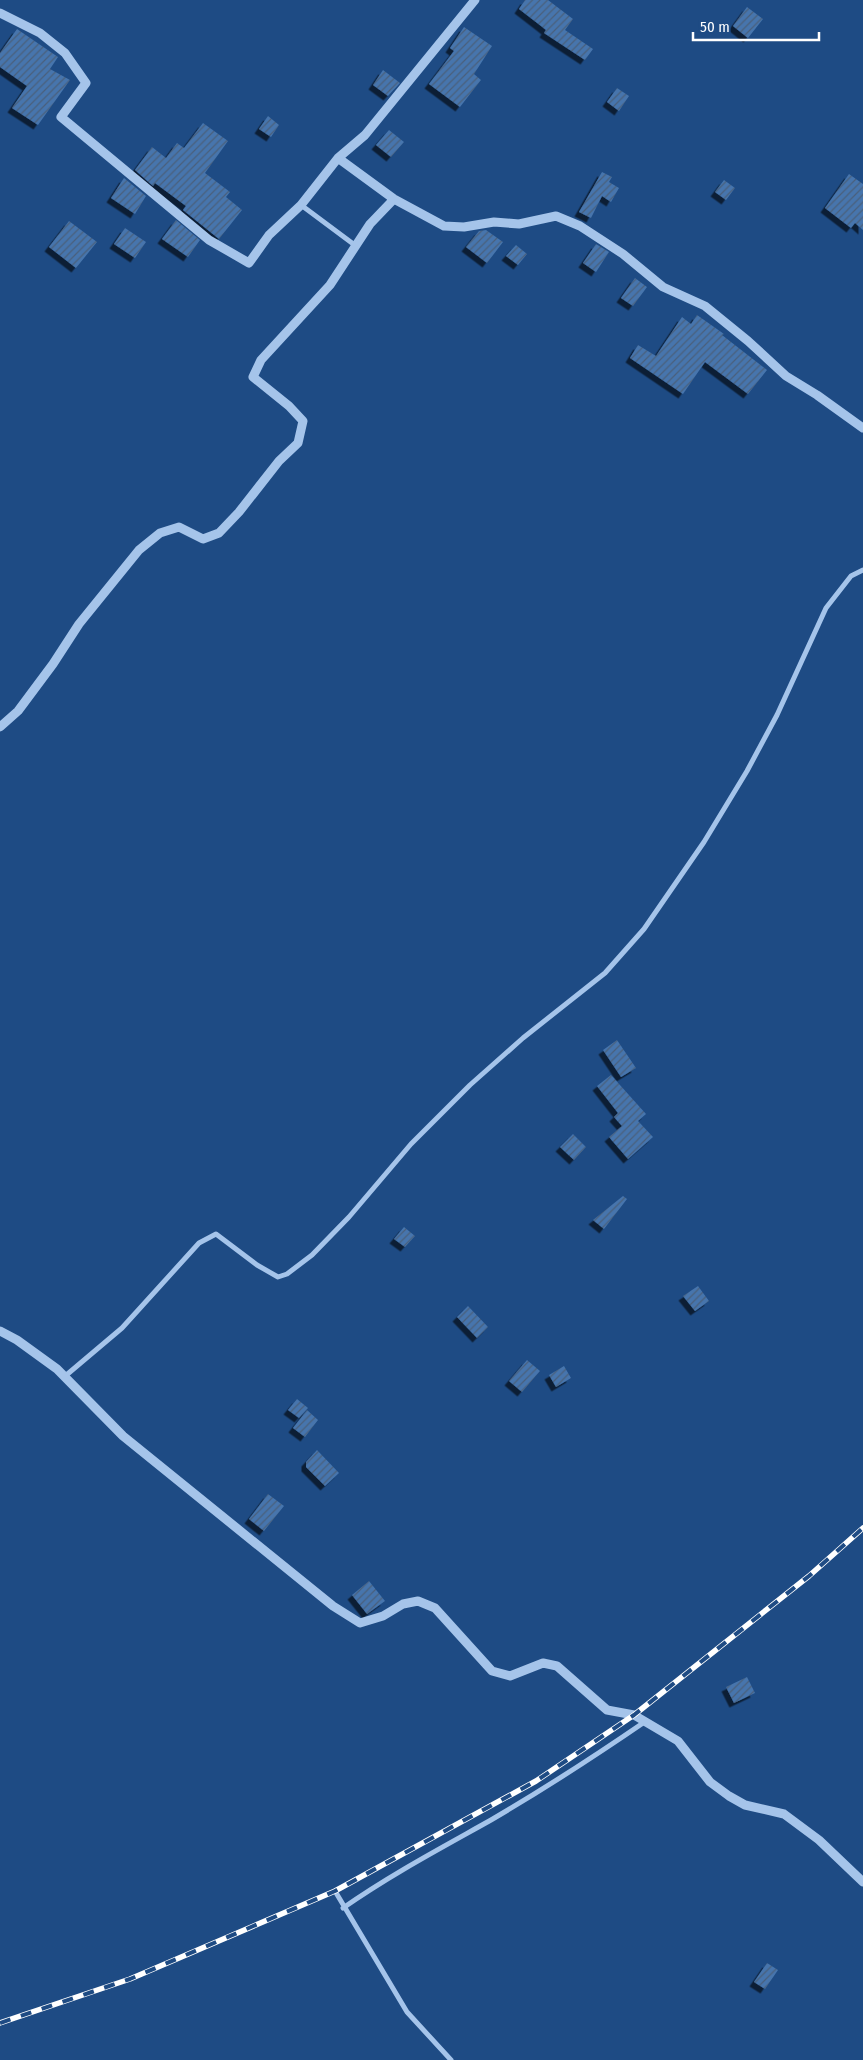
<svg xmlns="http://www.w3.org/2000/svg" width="863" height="2060" viewBox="0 0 863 2060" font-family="'Fira Sans Condensed',sans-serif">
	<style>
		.building { fill: url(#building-hatch); filter: url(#shadow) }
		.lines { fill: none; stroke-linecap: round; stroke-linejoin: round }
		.minor { stroke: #a5c4ea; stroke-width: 5 }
		.tertiary { stroke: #a5c4ea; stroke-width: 9 }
		.rail-casing { stroke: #fff; stroke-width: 5.5 }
		.rail { stroke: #1e4b84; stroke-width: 4; stroke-dasharray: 11; stroke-linecap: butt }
	</style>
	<defs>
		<pattern id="building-hatch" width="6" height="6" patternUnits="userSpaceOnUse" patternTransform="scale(1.25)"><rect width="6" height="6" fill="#4675ad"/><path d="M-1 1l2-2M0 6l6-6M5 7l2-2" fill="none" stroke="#49607c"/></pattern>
		<filter id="shadow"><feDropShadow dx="-4.5" dy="4.5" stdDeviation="0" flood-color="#0009"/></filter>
	</defs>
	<rect width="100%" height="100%" fill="#1e4b84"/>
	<path class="building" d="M525,0H548L573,19L565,30L593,49L585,60L544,33L546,30L541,26L519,9Z
		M747,7L763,19L748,38L733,26Z
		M464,27L492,46L474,74L481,80L460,107L429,84L454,51L450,48Z
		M17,29L58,57L50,69L70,80L38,125L12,108L27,86L0,67V53Z
		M383,70L400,83L388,96L373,85Z
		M617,88L629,96L619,111L607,102Z
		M268,116L279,125L271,137L259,129Z
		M203,123L228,141L205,173L230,192L226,197L242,210L219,239L183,210L186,206L155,183L153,186L135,170L152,147L166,158L177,143L184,148Z
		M389,130L404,142L391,157L376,145Z
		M602,172L612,177L609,182L619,188L611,202L602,196L591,218L579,212Z
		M849,174L863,184V230L855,223L851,228L825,208Z
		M124,178L146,196L135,214L111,198Z
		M724,180L735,188L726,200L715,192Z
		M176,220L200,240L188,257L162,239Z
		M69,221L97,242L76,268L49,247Z
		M125,228L146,242L135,258L114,244Z
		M486,230L503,242L487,263L466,247L479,231Z
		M596,244L609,252L596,272L583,263Z
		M516,245L527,254L518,265L506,256Z
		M635,278L647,287L633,306L621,298Z
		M697,315L724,334L722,335L767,370L748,394L705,362L683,394L630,358L638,345L656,356L682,317L691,324Z
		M617,1040L636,1068L621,1077L603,1050Z
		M611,1075L646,1114L638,1121L653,1137L628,1159L609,1137L622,1126L614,1117L618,1113L597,1086Z
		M573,1134L586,1147L574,1160L560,1147Z
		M623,1196L627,1199L604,1229L593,1220Z
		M404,1227L415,1236L405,1247L394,1239Z
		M698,1286L709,1301L695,1311L683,1296Z
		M468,1306L488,1327L477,1338L457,1317Z
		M527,1360L540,1371L522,1392L509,1381Z
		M564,1366L571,1378L556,1387L549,1375Z
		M297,1399L308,1408L299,1418L288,1410Z
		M307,1410L318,1420L305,1437L293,1428Z
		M317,1450L339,1473L325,1486L306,1467V1462Z
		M268,1494L284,1506L264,1531L249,1519Z
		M369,1581L385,1601L367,1614L352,1595Z
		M747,1677L755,1693L734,1703L726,1687Z
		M767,1963L778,1970L765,1989L754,1982Z"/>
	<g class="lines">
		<path class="minor" d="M301,205L356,246
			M64,1377L122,1328L199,1243L216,1234L257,1265L278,1277L287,1274L312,1255L349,1217L411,1144L470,1085L523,1038L605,973L644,929L704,842L747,771L777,715L826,608L851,576L863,570
			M335,1891L407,2012L451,2060
			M343,1908C390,1875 441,1848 491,1820C544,1789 595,1756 646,1721"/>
		<path class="tertiary" d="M0,13L40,33L65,53L86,83L61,117L209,240L249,263L269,235L301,205L338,158L365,135L475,0
			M338,158L394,199L444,226L464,227L494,222L519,224L556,216L580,226L623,254L663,287L705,306L748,341L786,376L817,395L863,428
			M0,727L18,711L53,664L79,624L139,550L160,533L179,527L203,539L219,533L239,512L279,461L298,443L303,421L289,406L253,377L261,360L330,285L370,224L394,199
			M0,1331L17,1340L57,1369L123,1436L333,1606L360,1623L383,1616L403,1604L418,1601L435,1608L492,1671L510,1676L543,1663L557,1666L607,1710L634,1715L678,1741L710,1782L729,1796L745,1805L784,1814L819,1840L863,1882"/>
		<defs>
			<path id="rail" d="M0,2023L130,1979L335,1891L536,1781L634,1715L809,1576L863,1528"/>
		</defs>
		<use href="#rail" class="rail-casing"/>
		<use href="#rail" class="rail"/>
	</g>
	<path d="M693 32v8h126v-8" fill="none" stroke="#ffffff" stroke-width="2.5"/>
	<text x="700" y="32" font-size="15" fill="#ffffff" stroke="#1e4b84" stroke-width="4" paint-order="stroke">50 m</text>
</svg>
